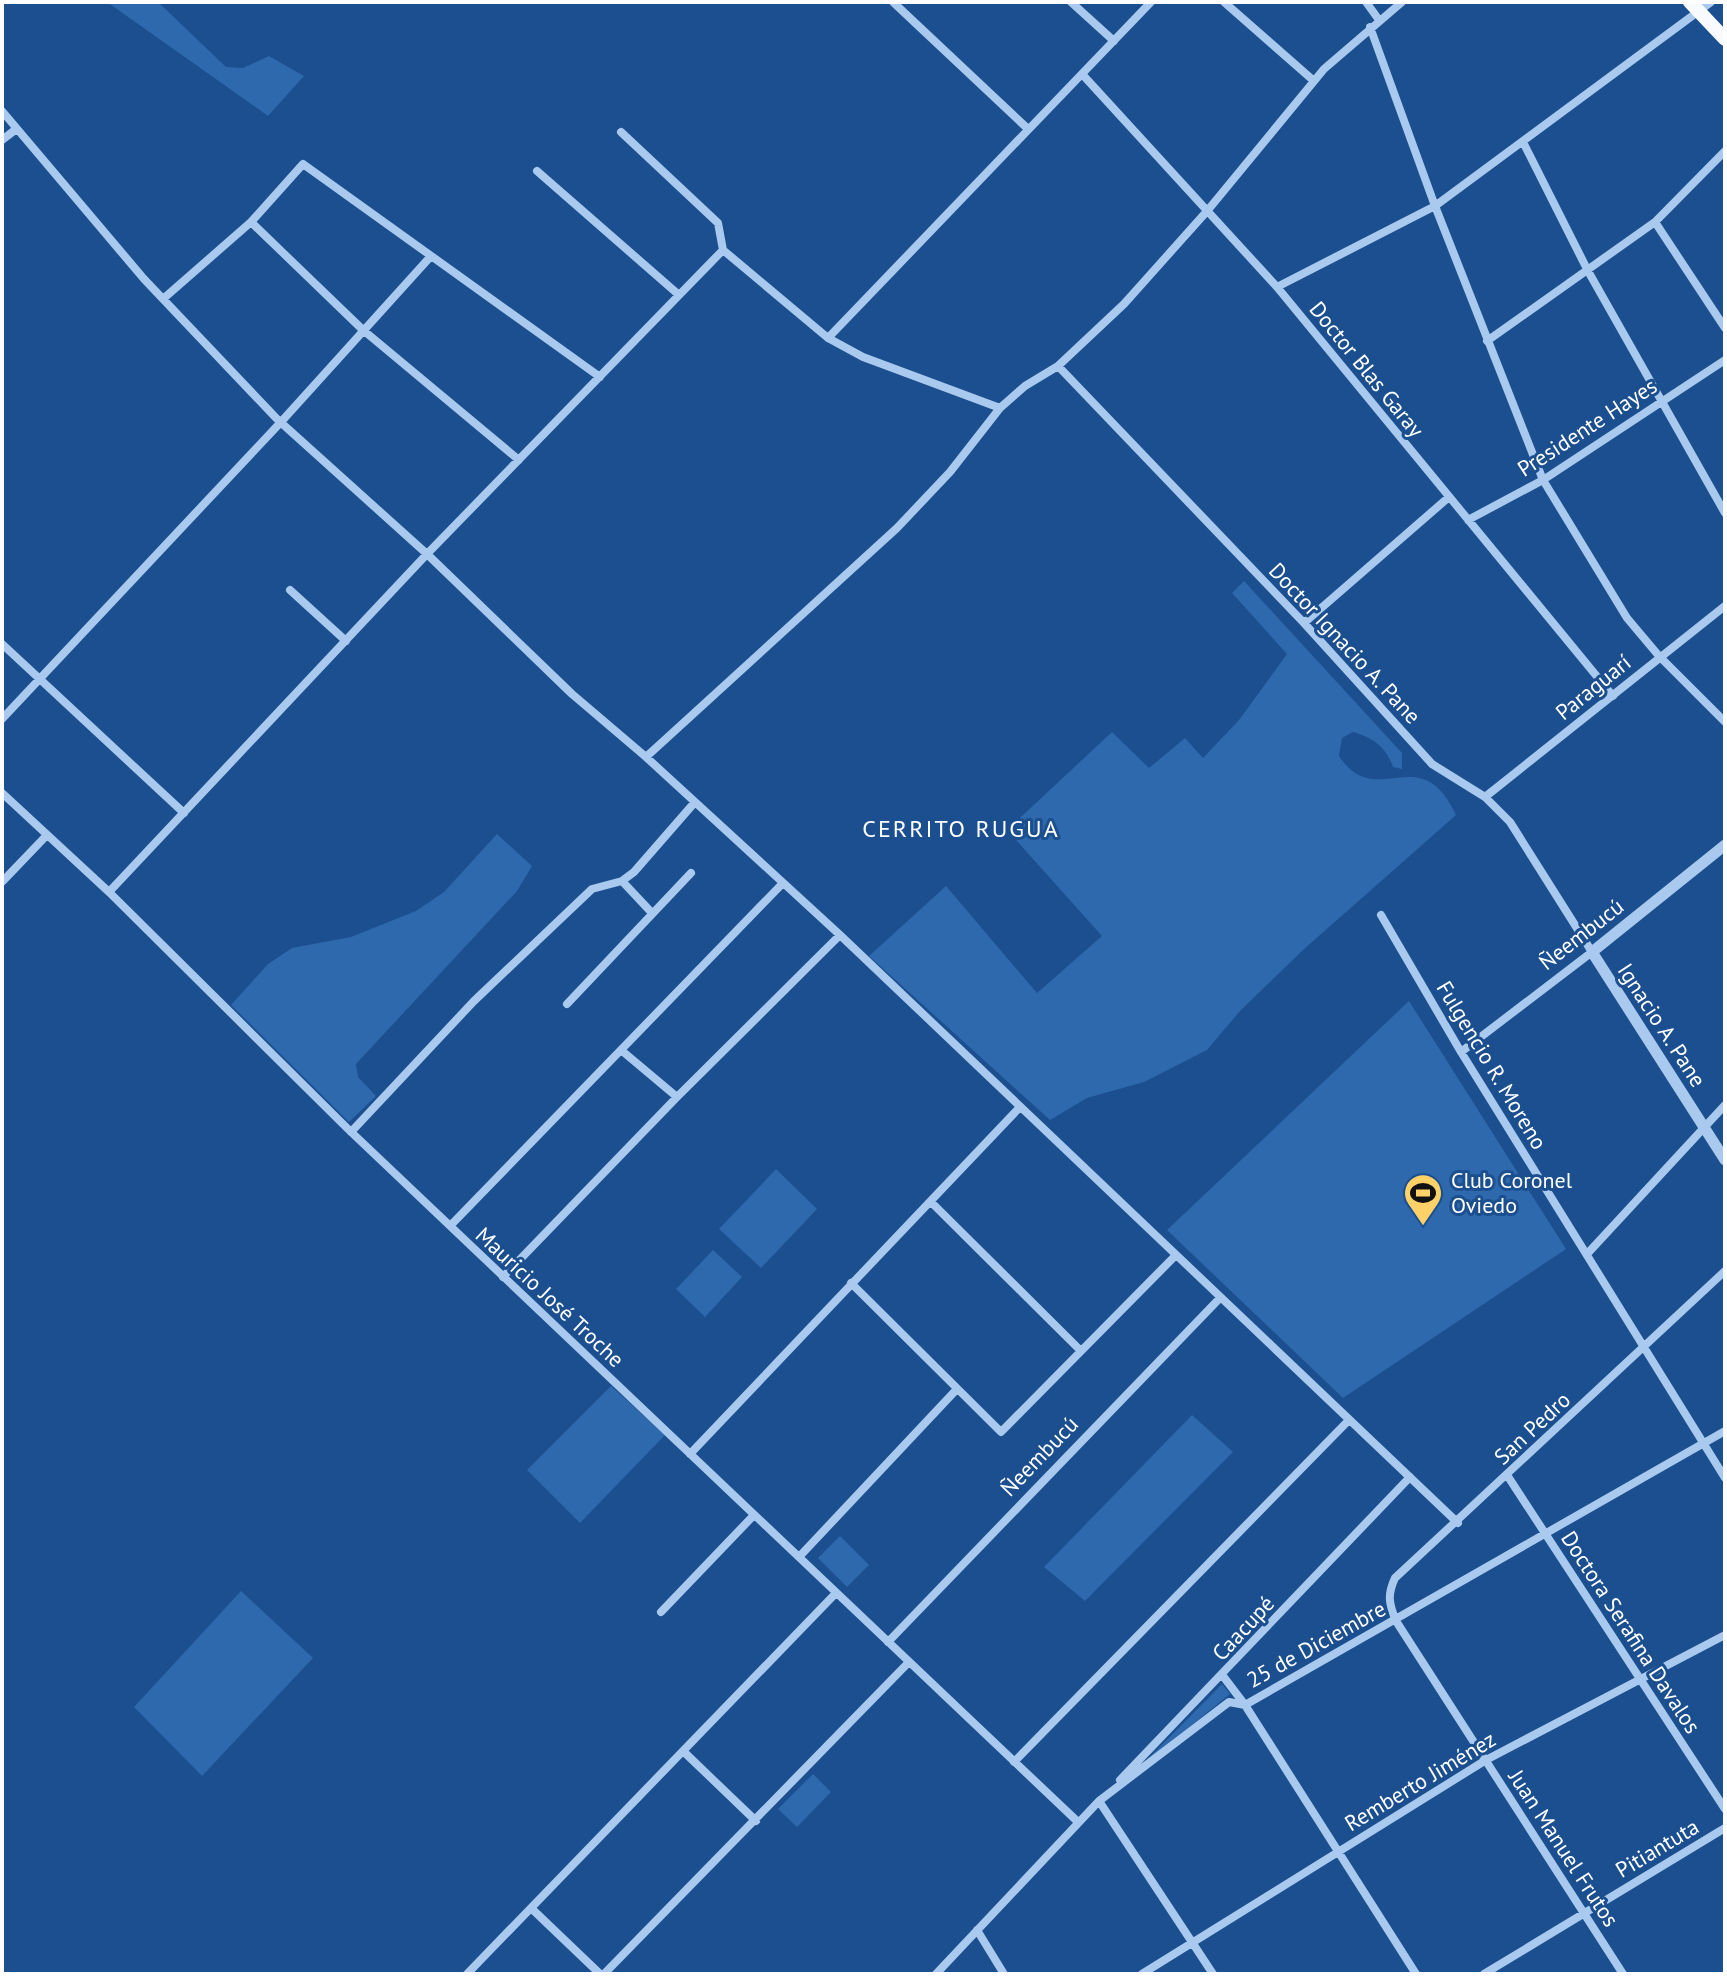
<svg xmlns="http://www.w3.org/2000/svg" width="1727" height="1976" viewBox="0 0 1727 1976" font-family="'PT Sans',sans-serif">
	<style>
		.green { fill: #2e69ad }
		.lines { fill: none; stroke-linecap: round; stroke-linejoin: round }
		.minor { stroke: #a9c9ee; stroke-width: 8 }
		.tertiary { stroke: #a9c9ee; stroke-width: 11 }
		.trunk { stroke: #f8faff; stroke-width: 14 }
		.labels { text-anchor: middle; stroke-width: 6; stroke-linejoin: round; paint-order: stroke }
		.street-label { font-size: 22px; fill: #fff; stroke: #1b4f8f }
		.poi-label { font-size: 22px; fill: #fff; stroke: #1b4f8f; text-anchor: start }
		.neighbourhood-label { font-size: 24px; letter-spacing: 2px; fill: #fff; stroke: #1b4f8f }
	</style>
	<rect width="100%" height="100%" fill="#1b4f8f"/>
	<path class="green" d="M107,2H158L226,67L243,68L269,56L304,76L268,116Z
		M1244,581L1402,753V769L1393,767C1386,747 1374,738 1353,732L1342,738L1339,756C1377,813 1420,737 1456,815L1303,950L1240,1011L1207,1050L1144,1082L1087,1098L1050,1120L869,956L946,886L1037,993L1102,936L1007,830L1112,732L1149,768L1185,738L1203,758L1239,720L1287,654L1232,593Z
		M497,834L532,866L517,891L356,1064L358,1077L376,1096L349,1122L231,1005L268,964L292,948L351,937L416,911L444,892Z
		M1409,1001L1566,1249L1343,1398L1167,1230Z
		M776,1169L817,1209L761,1268L719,1229Z
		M713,1250L742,1277L705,1317L676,1289Z
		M611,1386L665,1435L580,1523L527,1470Z
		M1192,1415L1233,1452L1085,1601L1044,1567Z
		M840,1536L869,1565L847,1587L818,1558Z
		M241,1591L313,1658L202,1776L134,1707Z
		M1222,1684L1230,1694L1141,1766Z
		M813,1774L831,1792L797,1827L778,1809Z"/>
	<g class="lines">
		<path class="minor" d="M893,2L1027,128
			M1071,2L1114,41
			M1224,2L1314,81
			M1366,2L1379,20
			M1370,27L1435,206L1543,480L1627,618L1659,656L1725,722
			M1082,74L1277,287L1613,696
			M2,111L144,279L277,419L427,554L572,694L646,757L840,935L1458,1523
			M621,132L718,223L723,250
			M2,140L15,130
			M1523,142L1588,271L1725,513
			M537,171L679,295
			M251,222L363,330L519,460
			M1655,222L1725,328
			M1277,287L1435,206L1711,2
			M163,299L251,222L303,164L600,377
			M828,338L1151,2
			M1487,341L1655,222L1725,151
			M1058,366L1304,623L1432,764L1485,797L1510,822L1592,952L1461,1052
			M1468,520L1543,480L1725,360
			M290,590L346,641
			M1304,623L1449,497
			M2,644L184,813
			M2,719L281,422L431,256
			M646,757L897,528L950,472L1000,408L1025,386L1058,366L1124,304L1208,210L1324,69L1402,2
			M2,793L109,892L348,1129L1078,1822
			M1485,797L1725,606
			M622,881L652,913
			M2,882L47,835
			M109,892L427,554L723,250L828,338L863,357L1000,408
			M1381,915L1461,1052L1725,1478
			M567,1004L691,873
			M621,1050L677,1097
			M351,1132L474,1001L592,889L622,881L634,872L695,802
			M931,1202L1081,1351
			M450,1226L783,883
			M1588,1253L1725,1105
			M503,1277L677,1097L840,935
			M851,1283L1001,1432L1175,1256
			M690,1454L1020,1107
			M1507,1475L1725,1809
			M799,1557L957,1389
			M661,1612L754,1515
			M888,1642L1220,1298
			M1223,1676L1245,1705L1416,1974
			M683,1751L756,1821
			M1014,1762L1349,1420
			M1120,1780L1410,1477
			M1099,1801L1213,1974
			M531,1908L600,1974
			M977,1930L1004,1974
			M467,1974L836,1593
			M604,1974L909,1662
			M936,1974L1099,1801L1229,1702L1245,1705L1725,1431
			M1142,1974L1486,1760L1725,1635
			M1484,1974L1725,1828
			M1623,1974L1396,1621C1389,1604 1387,1595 1395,1578L1725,1271"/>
		<path class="tertiary" d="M1725,845L1592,952L1725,1160"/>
		<path class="trunk" d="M1690,2L1725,39"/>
	</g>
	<defs>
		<symbol id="stadium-pin" viewBox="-11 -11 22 30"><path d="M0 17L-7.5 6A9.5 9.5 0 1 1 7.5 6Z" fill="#ffd166" stroke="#1b4f8f"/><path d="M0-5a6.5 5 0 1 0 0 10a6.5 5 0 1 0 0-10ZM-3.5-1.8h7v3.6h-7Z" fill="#111"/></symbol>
	</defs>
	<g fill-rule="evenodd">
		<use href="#stadium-pin" x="1401" y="1171" width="44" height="60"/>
	</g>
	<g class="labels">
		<g class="street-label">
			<text transform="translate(1367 369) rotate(51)" y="8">Doctor Blas Garay</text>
			<text transform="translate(1587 427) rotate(-33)" y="8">Presidente Hayes</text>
			<text transform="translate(1345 643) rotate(47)" y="8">Doctor Ignacio A. Pane</text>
			<text transform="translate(1593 687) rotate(-39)" y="8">Paraguarí</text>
			<text transform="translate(1581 934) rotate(-38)" y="8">Ñeembucú</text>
			<text transform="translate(1662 1025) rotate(57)" y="8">Ignacio A. Pane</text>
			<text transform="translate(1492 1065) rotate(59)" y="8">Fulgencio R. Moreno</text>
			<text transform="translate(550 1297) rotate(43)" y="8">Mauricio José Troche</text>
			<text transform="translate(1532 1428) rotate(-43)" y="8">San Pedro</text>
			<text transform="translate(1039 1456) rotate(-46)" y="8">Ñeembucú</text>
			<text transform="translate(1243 1628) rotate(-47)" y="8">Caacupé</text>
			<text transform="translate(1631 1632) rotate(57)" y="8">Doctora Serafina Davalos</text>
			<text transform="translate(1316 1644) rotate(-29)" y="8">25 de Diciembre</text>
			<text transform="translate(1420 1781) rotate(-31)" y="8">Remberto Jiménez</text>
			<text transform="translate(1564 1848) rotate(57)" y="8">Juan Manuel Frutos</text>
			<text transform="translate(1657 1848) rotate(-31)" y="8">Pitiantuta</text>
		</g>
		<g class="poi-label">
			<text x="1451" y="1188">Club Coronel<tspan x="1451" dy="25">Oviedo</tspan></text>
		</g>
		<g class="neighbourhood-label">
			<text x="961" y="837">CERRITO RUGUA</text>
		</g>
	</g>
	<rect width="1727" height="1976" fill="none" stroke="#ffffff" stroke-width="8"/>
</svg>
